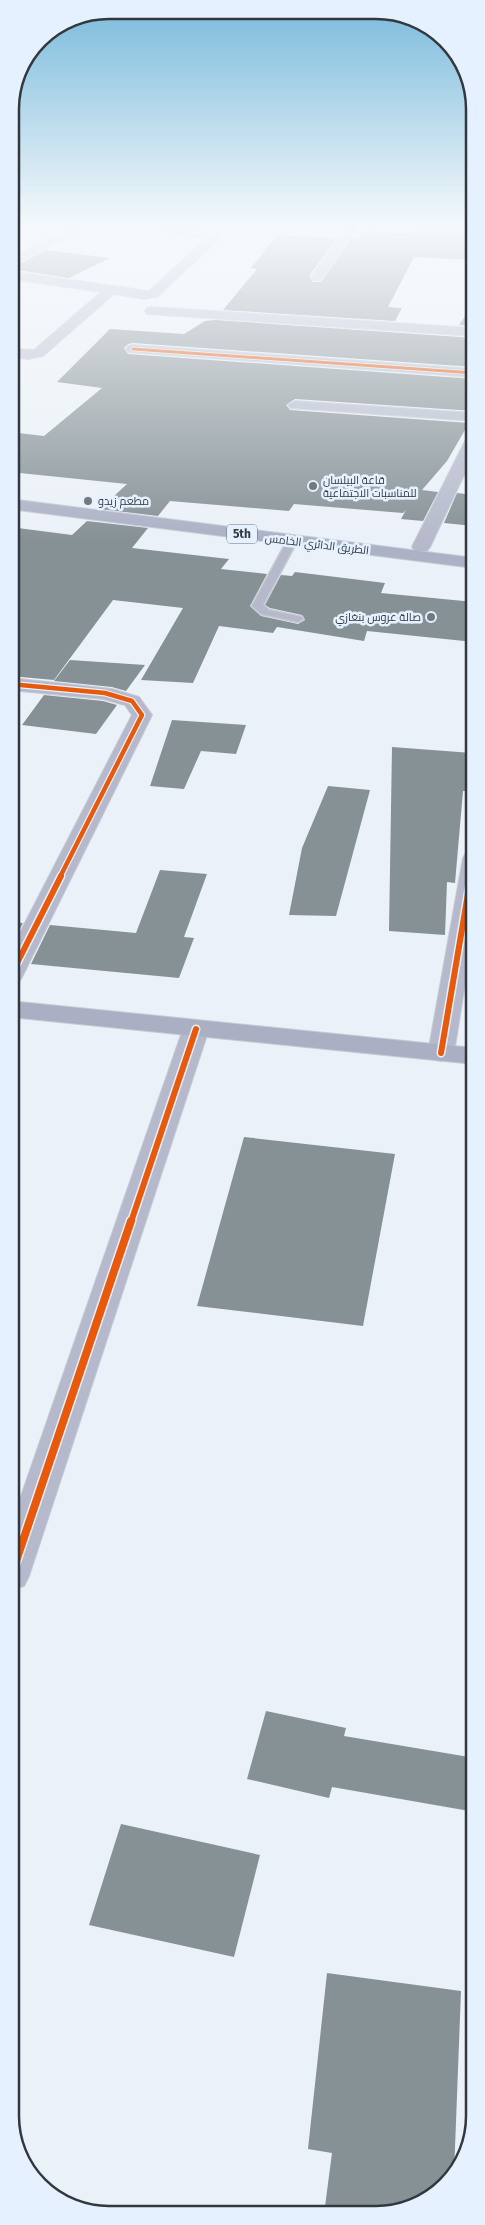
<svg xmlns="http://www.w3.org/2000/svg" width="485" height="2225" viewBox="0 0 485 2225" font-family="'Fira Sans',Cairo,sans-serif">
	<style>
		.building { fill: #869196 }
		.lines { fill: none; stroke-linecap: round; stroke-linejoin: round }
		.lane-casing { stroke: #c7ccd2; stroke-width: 3 }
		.street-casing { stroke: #c7ccd2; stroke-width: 2 }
		.secondary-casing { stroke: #c7ccd2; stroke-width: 2 }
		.primary-casing { stroke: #c7ccd2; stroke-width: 2 }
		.lane { fill: #b5b9cb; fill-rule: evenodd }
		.street { fill: #b5b9cb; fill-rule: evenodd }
		.secondary { fill: #aaafc3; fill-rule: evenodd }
		.primary { fill: #adb1c6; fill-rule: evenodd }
		.cycleway-far3-casing { stroke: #e5f1fe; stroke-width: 4.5 }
		.cycleway-far2-casing { stroke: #e5f1fe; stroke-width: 7 }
		.cycleway-far1-casing { stroke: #e5f1fe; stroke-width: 9 }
		.cycleway-casing { stroke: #e5f1fe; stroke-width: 11 }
		.cycleway-far3 { stroke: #e8590c; stroke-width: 3 }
		.cycleway-far2 { stroke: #e8590c; stroke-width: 4.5 }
		.cycleway-far1 { stroke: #e8590c; stroke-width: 6 }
		.cycleway { stroke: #e8590c; stroke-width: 8 }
		.poi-dot { fill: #73797f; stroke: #e5f1fe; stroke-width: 2 }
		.labels { text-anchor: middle; stroke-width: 5; stroke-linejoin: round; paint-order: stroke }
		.far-poi-label { font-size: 11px; fill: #32383e; stroke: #e5f1fe; text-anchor: start }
		.far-street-label { font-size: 11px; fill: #32383e; stroke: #e5f1fe }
		.shield { fill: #e5f1fe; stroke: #687078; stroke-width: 1 }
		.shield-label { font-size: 12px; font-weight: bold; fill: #32383e }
		.rim { fill: none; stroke: #32383e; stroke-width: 2.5 }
	</style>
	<rect width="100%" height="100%" fill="#ebf1f8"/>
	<path class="building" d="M418,229H474V260L414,257L388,307L402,308L395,321L223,310L257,269L251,268L277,235L337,238L309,276L313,282H321L352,238H358L363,231L415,234Z
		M46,250L110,258L69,278L10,269Z
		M474,303V326L459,325Z
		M215,320L474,338V367L133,343L128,344L124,348L128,354L474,379V411L295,399L286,405L290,410L469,423L447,461L422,490L438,492L423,521L401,519L406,510L403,513L294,504L289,511L170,501L158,516L100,509L127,484L10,472V432L44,436L102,388L57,382L110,329L184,334L205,321Z
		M457,493L474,495V526L444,523Z
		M87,521L148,528L132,548L229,559L221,569L267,574L250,606L261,616L298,624L305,620L302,615L270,608L265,605L281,575L292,576L295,572L385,583L381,593L474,602V642L367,631L364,641L277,627L273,633L219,626L193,683L141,680L183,608L113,600L54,680L10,676V527L72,535Z
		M70,660L145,665L126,691L112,687L54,681Z
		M44,695L103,701L117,705L96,734L22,725Z
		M172,720L246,725L236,754L201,751L184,789L150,786Z
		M392,747L472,753L467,791H463L455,883L447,882L445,935L389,931Z
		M328,786L370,790L336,916L289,915L302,848Z
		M160,870L207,874L184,937L194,938L179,978L31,964L50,925L136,933Z
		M10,922L23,923L10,947Z
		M244,1137L395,1154L363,1326L197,1306Z
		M266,1711L346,1728L344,1736L475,1758V1812L332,1787L329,1798L247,1779Z
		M121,1824L260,1855L234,1957L89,1925Z
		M327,1973L461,1991L454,2174L450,2182L420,2205L389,2214H324L332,2153L308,2149Z"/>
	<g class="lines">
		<defs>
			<path id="lane" d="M462,460L474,461V467L459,465V461Z
				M292,538L297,541L263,605L269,610L302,617L303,619L298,622L261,614L252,606L287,541Z"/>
			<path id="street" d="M68,229H82L10,267V259Z
				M156,229H187L216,235L219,239L157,297L144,299L114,294L43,356L28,359L10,357V349L34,350L101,292L10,279V271L149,291L206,239L161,232Z
				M345,229H356L321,280H313L311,277Z
				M151,307L474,328V336L147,314L145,311L147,308Z
				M133,345L474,369V377L128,352L126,349L128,346Z
				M295,401L474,413V421L290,408L288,405Z
				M474,434V454L430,547L427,551H415L412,547L466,439Z
				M10,678L112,689L139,697L152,715L22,977L19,982L10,984V952L132,715L125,705L103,699L10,690Z
				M474,851V926L454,1053L450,1059L441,1061L432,1059L428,1053L463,858L466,853Z
				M196,1021L205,1023L209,1029L29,1576L24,1586L11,1590V1525L183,1029L187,1023Z"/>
			<path id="secondary" d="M10,1001L474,1048V1064L10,1017Z"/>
			<path id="primary" d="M10,499L474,558V568L10,509Z"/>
		</defs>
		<use href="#lane" class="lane-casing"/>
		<use href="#street" class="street-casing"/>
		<use href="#secondary" class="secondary-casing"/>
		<use href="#primary" class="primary-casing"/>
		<use href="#lane" class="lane"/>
		<use href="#street" class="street"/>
		<use href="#secondary" class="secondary"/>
		<use href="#primary" class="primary"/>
		<defs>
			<path id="cycleway-far3" d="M133,349L474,373"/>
			<path id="cycleway-far2" d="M10,684L105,693L132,701L142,715L60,877
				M471,877L474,858"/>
			<path id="cycleway-far1" d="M10,977L61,876
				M441,1053L471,876
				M131,1222L196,1029"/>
			<path id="cycleway" d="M11,1576L131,1221"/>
		</defs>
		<use href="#cycleway-far3" class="cycleway-far3-casing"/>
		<use href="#cycleway-far2" class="cycleway-far2-casing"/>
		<use href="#cycleway-far1" class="cycleway-far1-casing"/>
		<use href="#cycleway" class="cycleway-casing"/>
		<use href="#cycleway-far3" class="cycleway-far3"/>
		<use href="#cycleway-far2" class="cycleway-far2"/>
		<use href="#cycleway-far1" class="cycleway-far1"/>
		<use href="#cycleway" class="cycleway"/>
	</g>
	<linearGradient id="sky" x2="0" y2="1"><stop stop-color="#79badb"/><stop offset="0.42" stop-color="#f6f9fc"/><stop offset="1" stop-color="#f6f9fc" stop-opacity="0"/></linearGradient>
	<rect width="485" height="541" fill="url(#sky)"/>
	<g class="poi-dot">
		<circle cx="313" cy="486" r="5"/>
		<circle cx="88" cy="501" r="5"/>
		<circle cx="431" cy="617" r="5"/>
	</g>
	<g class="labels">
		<g class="far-poi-label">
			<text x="323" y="484">قاعة البيلسان<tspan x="323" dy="13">للمناسبات الاجتماعية</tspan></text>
			<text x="98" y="505">مطعم زيدو</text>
			<text x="421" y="621" text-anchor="end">صالة عروس بنغازي</text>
		</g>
		<g class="far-street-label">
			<text transform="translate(317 544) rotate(7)" y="4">الطريق الدائري الخامس</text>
		</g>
		<rect class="shield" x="227" y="524.5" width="30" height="19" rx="4"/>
		<g class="shield-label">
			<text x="242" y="538">5th</text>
		</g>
	</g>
	<path d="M0 0H485V2225H0ZM109 19H376A90 90 0 0 1 466 109V2116A90 90 0 0 1 376 2206H109A90 90 0 0 1 19 2116V109A90 90 0 0 1 109 19Z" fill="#e5f1fe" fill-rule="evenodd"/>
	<path class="rim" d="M109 19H376A90 90 0 0 1 466 109V2116A90 90 0 0 1 376 2206H109A90 90 0 0 1 19 2116V109A90 90 0 0 1 109 19Z"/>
</svg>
